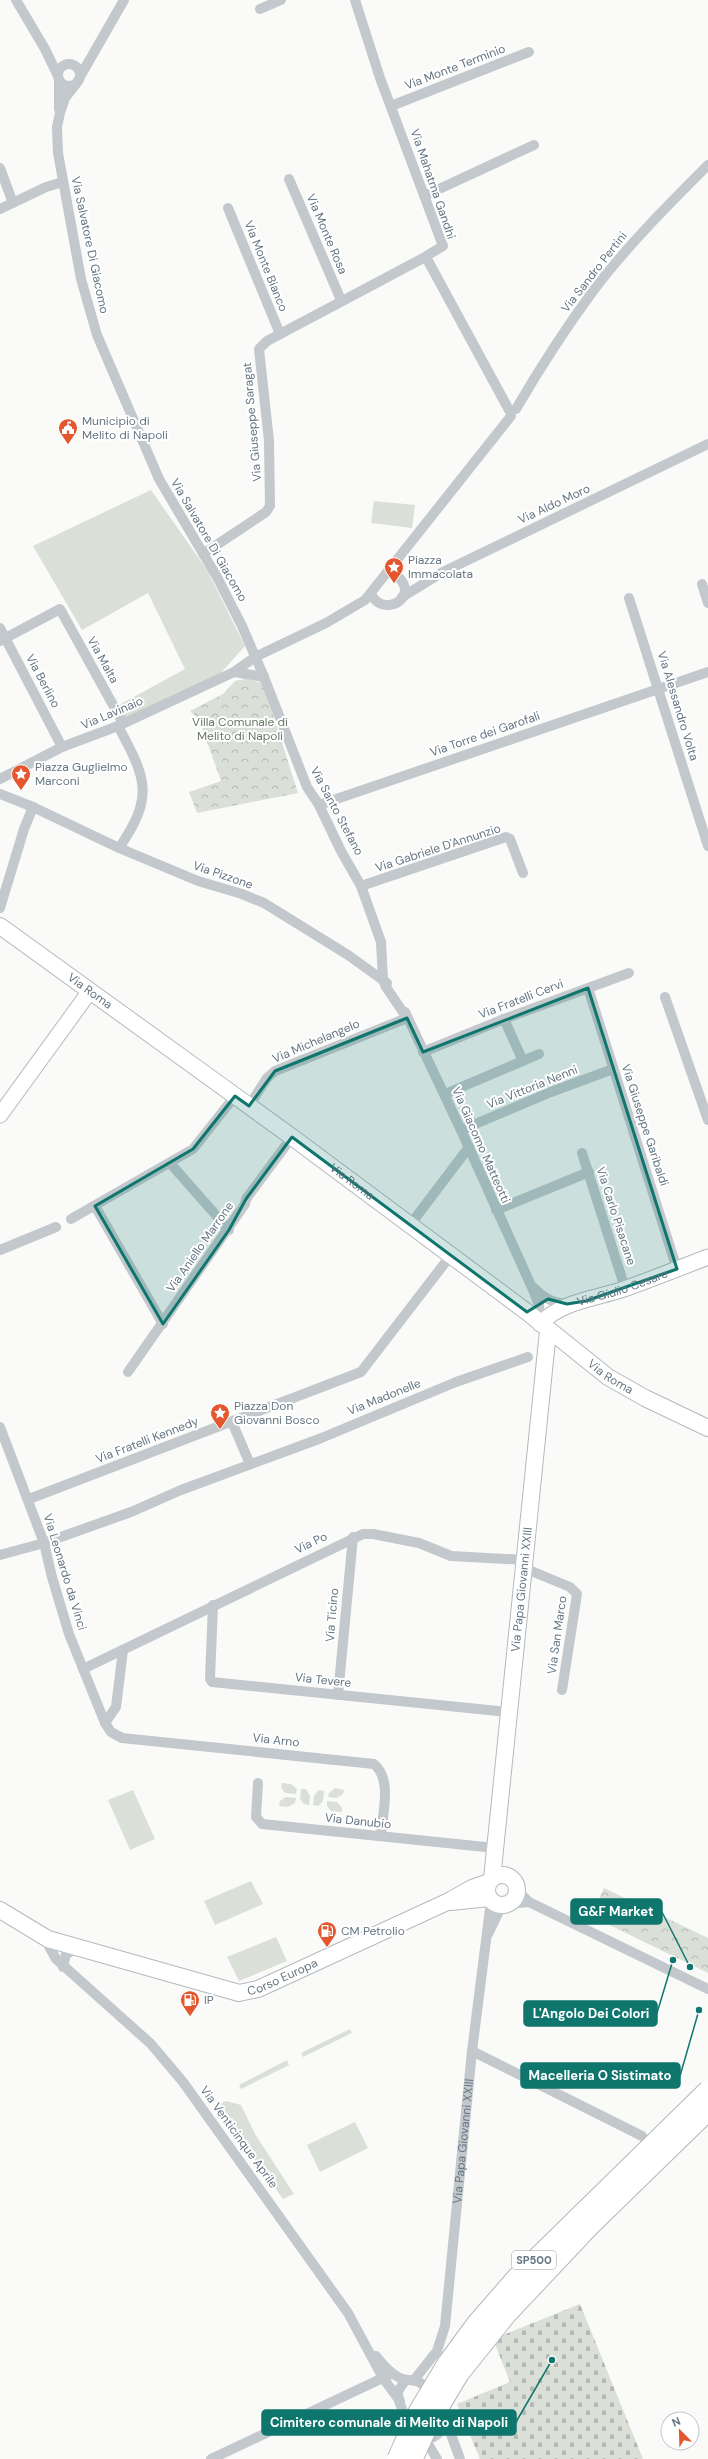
<svg xmlns="http://www.w3.org/2000/svg" width="708" height="2459" viewBox="0 0 708 2459" font-family="'DM Sans',sans-serif">
	<style>
		.grass { fill: #dadfd7 }
		.forest { fill: url(#forest-crowns) }
		.cemetery { fill: url(#cemetery-stones) }
		.lines { fill: none; stroke-linecap: round; stroke-linejoin: round }
		.secondary-casing { stroke: #b3babf; stroke-width: 17 }
		.primary-casing { stroke: #b5babe; stroke-width: 18 }
		.street { stroke: #c3c8cc; stroke-width: 10 }
		.secondary { stroke: #fff; stroke-width: 15 }
		.primary { stroke: #fff; stroke-width: 16 }
		.highway-bridge-casing { stroke: #b4b9bd; stroke-width: 21; stroke-linecap: butt }
		.highway-bridge { stroke: #fff; stroke-width: 19 }
		.marked { fill: #0f766e; fill-opacity: 0.2; stroke: #0f766e; stroke-width: 3; stroke-linejoin: round }
		.labels { text-anchor: middle; stroke-width: 4; stroke-linejoin: round; paint-order: stroke }
		.shield { fill: #fff; stroke: #939fa8; stroke-width: 1 }
		.shield-label { font-size: 11px; font-weight: bold; fill: #657683 }
		.street-label { font-size: 12px; fill: #657683; stroke: #fff }
		.poi-label { font-size: 12px; fill: #657683; stroke: #fff; text-anchor: start }
		.park-label { font-size: 12px; fill: #687a64; stroke: #fff }
		.leader { fill: none; stroke: #0f766e; stroke-width: 1.5 }
		.callout-dot { fill: #0f766e; stroke: #fff; stroke-width: 1.5 }
		.callout { fill: #0f766e; stroke: #0f766e; stroke-width: 1.5 }
		.callout-label { font-size: 13px; text-anchor: middle; font-weight: bold; fill: #fff }
	</style>
	<defs>
		<pattern id="forest-crowns" width="20" height="18" patternUnits="userSpaceOnUse"><rect width="20" height="18" fill="#dadfd7"/><path d="M2 6a3 3 0 1 1 6 0M12 15a3 3 0 1 1 6 0" fill="none" stroke="#b4b9b4"/></pattern>
		<pattern id="cemetery-stones" width="16" height="16" patternUnits="userSpaceOnUse"><rect width="16" height="16" fill="#dadfd7"/><path d="M2 7V4a2 2 0 0 1 4 0v3zM10 15v-3a2 2 0 0 1 4 0v3z" fill="#b4b9b4"/></pattern>
	</defs>
	<rect width="100%" height="100%" fill="#fafaf8"/>
	<path class="grass" d="M151,490L207,570L245,646L220,674L125,719L119,705L185,669L148,593L82,630L33,546Z
		M374,501L415,505L412,528L371,523Z
		M282,1783L291,1784L297,1789L296,1794L285,1793L281,1788Z
		M335,1788L344,1790L343,1794L337,1798L328,1797L329,1793Z
		M301,1789H306L310,1796L309,1805L304,1804L300,1799Z
		M133,1790L155,1839L130,1850L108,1800Z
		M319,1790L324,1791L323,1801L318,1806L313,1805L314,1796Z
		M286,1797L296,1798L295,1803L288,1807L279,1806L280,1801Z
		M327,1801L337,1802L342,1808V1812L331,1811L327,1806Z
		M251,1881L263,1904L215,1925L204,1901Z
		M276,1937L287,1961L239,1981L227,1957Z
		M350,2029L352,2033L303,2057L301,2053Z
		M287,2060L289,2065L241,2089L239,2085Z
		M226,2101L241,2105L255,2134L294,2194L283,2199L216,2106Z
		M355,2122L368,2148L320,2172L307,2145Z"/>
	<path class="forest" d="M246,679L263,683L298,793L197,813L189,792L221,781L199,719L190,711L223,694L235,681Z
		M604,1888L708,1938V1973L591,1916Z"/>
	<path class="cemetery" d="M580,2304L643,2459H480L457,2404L510,2382L493,2339Z"/>
	<g class="lines">
		<defs>
			<g id="secondary">
				<path d="M0,1115L90,991"/>
				<path id="s2" d="M540,1324C562,1301 595,1299 624,1289C652,1279 680,1268 708,1257"/>
			</g>
			<g id="primary">
				<path id="s3" d="M0,926L292,1137L527,1312L608,1377L645,1398L708,1428"/>
				<circle cx="502" cy="1890" r="15"/>
				<path id="s4" d="M492,1879L548,1331"/>
				<path d="M451,1902L489,1898"/>
				<path id="s5" d="M0,1910L48,1939L239,1993L258,1989L447,1902L472,1888L489,1882"/>
			</g>
		</defs>
		<use href="#secondary" class="secondary-casing"/>
		<use href="#primary" class="primary-casing"/>
		<g class="street">
			<path d="M16,0L45,49L58,76"/>
			<path d="M355,0L380,78L443,246L428,255L427,259L509,410"/>
			<path d="M260,9L281,0"/>
			<circle cx="69" cy="75" r="11"/>
			<path d="M81,75L124,0"/>
			<path d="M76,84L65,98L60,113L57,127L58,153L81,279L97,335L159,479L217,577L242,626L264,677L307,787L319,805L341,851L361,886L381,942L383,980L386,987L407,1018L275,1071L267,1078L249,1106"/>
			<path d="M391,106L529,52"/>
			<path d="M59,109V80"/>
			<path d="M0,168L13,203"/>
			<path d="M289,179L341,300"/>
			<path d="M424,196L534,145"/>
			<path d="M228,208L280,334"/>
			<path d="M0,209L46,187L63,182"/>
			<path d="M516,409C540,368 565,329 593,291C627,246 668,205 708,165"/>
			<path d="M203,554L266,512L270,506L269,441L259,349L267,341L427,256"/>
			<path d="M702,584L708,603"/>
			<path d="M371,594C380,613 406,605 405,589C404,579 395,576 391,568"/>
			<path d="M402,597L443,572L708,444"/>
			<path d="M629,598L708,846"/>
			<path d="M0,628L62,747"/>
			<path d="M0,641L60,609L123,723"/>
			<path d="M234,672L264,677"/>
			<path d="M118,726C146,778 155,796 119,848"/>
			<path d="M0,779L62,747L118,726L234,672L255,657L326,623L365,600L511,416"/>
			<path d="M0,794L33,807L119,848L198,881L242,894L264,903L348,955L387,983"/>
			<path d="M319,805L708,672"/>
			<path d="M361,886L506,837L510,839L523,873"/>
			<path d="M0,908L24,829L33,807"/>
			<path d="M588,988L677,1269"/>
			<path d="M665,997L708,1120"/>
			<path d="M405,1012L461,1130L534,1292L539,1305L540,1324"/>
			<path d="M504,1019L523,1061"/>
			<path d="M423,1052L504,1019L629,973"/>
			<path d="M445,1094L539,1054"/>
			<path d="M461,1130L551,1092L613,1069"/>
			<path d="M582,1153L625,1288"/>
			<path d="M170,1163L229,1230"/>
			<path d="M95,1206L163,1324"/>
			<path d="M496,1210L589,1172"/>
			<path d="M71,1219L193,1149L235,1096"/>
			<path d="M410,1225L469,1147"/>
			<path d="M0,1250L56,1227"/>
			<path d="M534,1288C544,1298 553,1303 567,1304"/>
			<path d="M128,1372L245,1204L246,1199L292,1137"/>
			<path d="M232,1422L250,1464"/>
			<path d="M0,1427L44,1543L52,1577L69,1634L105,1723L111,1732L122,1738L374,1764C393,1780 382,1814 381,1836"/>
			<path d="M29,1499L361,1372L451,1255"/>
			<path d="M0,1555L44,1543L131,1512L181,1490L319,1439L456,1382L528,1357"/>
			<path d="M524,1568L570,1587L577,1594L562,1690"/>
			<path d="M213,1605L210,1679L212,1682L508,1712"/>
			<path d="M83,1669L363,1534H373L419,1543L451,1556L525,1560"/>
			<path d="M338,1695L353,1537"/>
			<path d="M105,1723L116,1707L123,1650"/>
			<path d="M258,1783L256,1817L262,1824L495,1848"/>
			<path d="M517,1890L529,1902L708,1989"/>
			<path d="M508,1904L529,1902"/>
			<path d="M488,1934L502,1905"/>
			<path d="M44,1937L56,1959L151,2044L183,2082L348,2313L383,2378L400,2401"/>
			<path d="M63,1967L66,1954L79,1948"/>
			<path d="M472,2051L642,2136"/>
			<path d="M376,2356C382,2364 389,2372 398,2377C405,2381 412,2379 419,2382C431,2389 453,2418 441,2431C436,2436 432,2439 425,2439C412,2432 397,2405 398,2391L405,2381"/>
			<path id="s1" d="M414,2380L437,2351L445,2326L472,2051L491,1901"/>
			<path d="M445,2418L460,2459"/>
			<path d="M425,2439L437,2459"/>
			<path d="M211,2459L389,2375"/>
		</g>
		<use href="#secondary" class="secondary"/>
		<use href="#primary" class="primary"/>
		<defs>
			<path id="highway-bridge" d="M397,2459L418,2412L446,2365L476,2324L517,2277L708,2090
				M413,2459L428,2426L459,2374L507,2314L589,2227L708,2111"/>
		</defs>
		<use href="#highway-bridge" class="highway-bridge-casing"/>
		<use href="#highway-bridge" class="highway-bridge"/>
	</g>
	<path class="marked" d="M588,988L677,1269L586,1301L567,1304L548,1299L527,1312L292,1137L246,1199L229,1230L163,1324L95,1206L193,1149L235,1096L249,1106L275,1071L407,1018L423,1052Z"/>
	<defs>
		<symbol id="civic-pin" viewBox="-11 -11 22 30"><path d="M0 17L-7.5 6A9.5 9.5 0 1 1 7.5 6Z" fill="#e4572e" stroke="#fff"/><path d="M-.6-6.5H3V-4.5H.6V-3L4-1V1h2V6H-6V1h2V-1L-.6-3ZM-1.2 2.5V6h2.4V2.5Z" fill="#fff"/></symbol>
		<symbol id="sight-pin" viewBox="-11 -11 22 30"><path d="M0 17L-7.5 6A9.5 9.5 0 1 1 7.5 6Z" fill="#e4572e" stroke="#fff"/><path d="M0-6L1.8-2.2L6-1.7L2.9 1.2L3.7 5.4L0 3.3L-3.7 5.4L-2.9 1.2L-6-1.7L-1.8-2.2Z" fill="#fff"/></symbol>
		<symbol id="fuel-pin" viewBox="-11 -11 22 30"><path d="M0 17L-7.5 6A9.5 9.5 0 1 1 7.5 6Z" fill="#e4572e" stroke="#fff"/><path d="M-5.5-6h7V0h2V4h1.3V-2.5L3-4.5l.8-.8L6-3V5H2.5V1h-1V6h-7ZM-4.2-4.7v3.2H.2V-4.7Z" fill="#fff"/></symbol>
	</defs>
	<g fill-rule="evenodd">
		<use href="#civic-pin" x="57" y="417" width="22" height="30"/>
		<use href="#sight-pin" x="383" y="556" width="22" height="30"/>
		<use href="#sight-pin" x="10" y="763" width="22" height="30"/>
		<use href="#sight-pin" x="209" y="1402" width="22" height="30"/>
		<use href="#fuel-pin" x="316" y="1920" width="22" height="30"/>
		<use href="#fuel-pin" x="179" y="1989" width="22" height="30"/>
	</g>
	<g class="labels">
		<rect class="shield" x="512" y="2251" width="44" height="18" rx="3"/>
		<g class="shield-label">
			<text x="534" y="2264">SP500</text>
		</g>
		<g class="street-label">
			<text transform="translate(455 67) rotate(-21)" y="4">Via Monte Terminio</text>
			<text transform="translate(433 184) rotate(71)" y="4">Via Mahatma Gandhi</text>
			<text transform="translate(327 234) rotate(67)" y="4">Via Monte Rosa</text>
			<text transform="translate(90 245) rotate(78)" y="4">Via Salvatore Di Giacomo</text>
			<text transform="translate(266 266) rotate(68)" y="4">Via Monte Bianco</text>
			<text transform="translate(594 272) rotate(-52)" y="4">Via Sandro Pertini</text>
			<text transform="translate(252 422) rotate(-95)" y="4">Via Giuseppe Saragat</text>
			<text transform="translate(554 504) rotate(-25)" y="4">Via Aldo Moro</text>
			<text transform="translate(209 540) rotate(60)" y="4">Via Salvatore Di Giacomo</text>
			<text transform="translate(103 660) rotate(61)" y="4">Via Malta</text>
			<text transform="translate(43 681) rotate(62)" y="4">Via Berlino</text>
			<text transform="translate(678 706) rotate(73)" y="4">Via Alessandro Volta</text>
			<text transform="translate(112 713) rotate(-23)" y="4">Via Lavinaio</text>
			<text transform="translate(485 734) rotate(-19)" y="4">Via Torre dei Garofali</text>
			<text transform="translate(337 811) rotate(62)" y="4">Via Santo Stefano</text>
			<text transform="translate(438 848) rotate(-18)" y="4">Via Gabriele D'Annunzio</text>
			<text transform="translate(223 875) rotate(19)" y="4">Via Pizzone</text>
			<text dy="4" stroke="none"><textPath href="#s3" startOffset="111">Via Roma</textPath></text>
			<text transform="translate(521 999) rotate(-21)" y="4">Via Fratelli Cervi</text>
			<text transform="translate(316 1041) rotate(-23)" y="4">Via Michelangelo</text>
			<text transform="translate(532 1087) rotate(-22)" y="4">Via Vittoria Nenni</text>
			<text transform="translate(645 1125) rotate(72)" y="4">Via Giuseppe Garibaldi</text>
			<text transform="translate(481 1145) rotate(66)" y="4">Via Giacomo Matteotti</text>
			<text dy="4" stroke="none"><textPath href="#s3" startOffset="435">Via Roma</textPath></text>
			<text transform="translate(616 1216) rotate(72)" y="4">Via Carlo Pisacane</text>
			<text transform="translate(200 1247) rotate(-55)" y="4">Via Aniello Marrone</text>
			<text dy="4" stroke="none"><textPath href="#s2" startOffset="91">Via Giulio Cesare</textPath></text>
			<text dy="4" stroke="none"><textPath href="#s3" startOffset="759">Via Roma</textPath></text>
			<text transform="translate(384 1397) rotate(-22)" y="4">Via Madonelle</text>
			<text transform="translate(147 1440) rotate(-21)" y="4">Via Fratelli Kennedy</text>
			<text transform="translate(311 1543) rotate(-26)" y="4">Via Po</text>
			<text transform="translate(65 1572) rotate(73)" y="4">Via Leonardo da Vinci</text>
			<text dy="4" stroke="none"><textPath href="#s4" startOffset="291">Via Papa Giovanni XXIII</textPath></text>
			<text transform="translate(332 1615) rotate(-85)" y="4">Via Ticino</text>
			<text transform="translate(557 1635) rotate(-82)" y="4">Via San Marco</text>
			<text transform="translate(323 1680) rotate(6)" y="4">Via Tevere</text>
			<text transform="translate(276 1740) rotate(6)" y="4">Via Arno</text>
			<text transform="translate(358 1821) rotate(6)" y="4">Via Danubio</text>
			<text dy="4" stroke="none"><textPath href="#s5" startOffset="301">Corso Europa</textPath></text>
			<text transform="translate(239 2137) rotate(54)" y="4">Via Venticinque Aprile</text>
			<text dy="4" stroke="none"><textPath href="#s1" startOffset="249">Via Papa Giovanni XXIII</textPath></text>
		</g>
		<g class="poi-label">
			<text x="82" y="425">Municipio di<tspan x="82" dy="14">Melito di Napoli</tspan></text>
			<text x="408" y="564">Piazza<tspan x="408" dy="14">Immacolata</tspan></text>
			<text x="35" y="771">Piazza Guglielmo<tspan x="35" dy="14">Marconi</tspan></text>
			<text x="234" y="1410">Piazza Don<tspan x="234" dy="14">Giovanni Bosco</tspan></text>
			<text x="341" y="1935">CM Petrolio</text>
			<text x="204" y="2004">IP</text>
		</g>
		<g class="park-label">
			<text x="240" y="726">Villa Comunale di<tspan x="240" dy="14">Melito di Napoli</tspan></text>
		</g>
	</g>
	<path class="leader" d="M690 1967L662 1912M673 1960L657 2013M699 2010L680 2076M552 2360L516 2422"/>
	<g class="callout-dot">
		<circle cx="690" cy="1967" r="4"/>
		<circle cx="673" cy="1960" r="4"/>
		<circle cx="699" cy="2010" r="4"/>
		<circle cx="552" cy="2360" r="4"/>
	</g>
	<g class="callout">
		<rect x="571" y="1899" width="91" height="25" rx="4"/>
		<rect x="524" y="2001" width="133" height="25" rx="4"/>
		<rect x="521" y="2063" width="159" height="25" rx="4"/>
		<rect x="262" y="2410" width="254" height="25" rx="4"/>
	</g>
	<g class="callout-label">
		<text x="616" y="1916">G&amp;F Market</text>
		<text x="591" y="2018">L'Angolo Dei Colori</text>
		<text x="600" y="2080">Macelleria O Sistimato</text>
		<text x="389" y="2427">Cimitero comunale di Melito di Napoli</text>
	</g>
	<g transform="translate(680 2431) rotate(337)"><circle r="19" fill="#ffffff" stroke="#c1c8cd"/>
	<path d="M0-3L7 15L0 10L-7 15Z" fill="#e4572e"/>
	<text y="-6" font-size="11" font-weight="bold" text-anchor="middle" fill="#657683">N</text>
	</g>
</svg>
